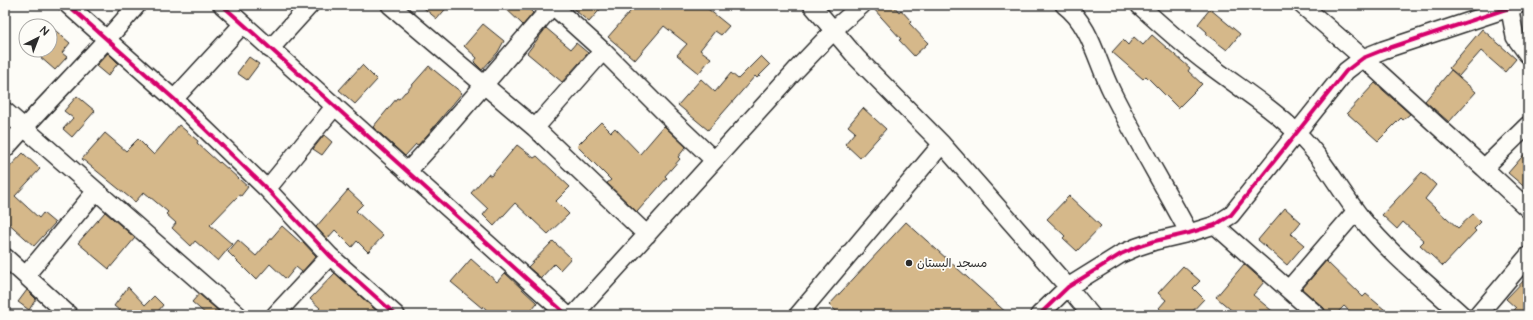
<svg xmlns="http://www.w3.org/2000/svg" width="1533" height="320" viewBox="0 0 1533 320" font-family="'Architects Daughter','Playpen Sans Arabic',sans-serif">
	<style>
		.building { fill: #d5b88a; stroke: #2b2b2b }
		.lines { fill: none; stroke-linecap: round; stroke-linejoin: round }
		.street-casing { stroke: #2b2b2b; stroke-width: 20 }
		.street { stroke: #fdfcf7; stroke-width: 17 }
		.cycleway-casing { stroke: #fdfcf7; stroke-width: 6 }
		.cycleway { stroke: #d6006c; stroke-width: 4 }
		.poi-dot { fill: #2b2b2b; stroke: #fdfcf7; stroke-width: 1.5 }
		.labels { text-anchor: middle; stroke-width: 3.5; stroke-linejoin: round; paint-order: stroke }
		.poi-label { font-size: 12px; fill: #2b2b2b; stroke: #fdfcf7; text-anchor: start }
	</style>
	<rect width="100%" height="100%" fill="#fdfcf7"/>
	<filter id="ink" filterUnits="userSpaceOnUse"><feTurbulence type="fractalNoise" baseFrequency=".025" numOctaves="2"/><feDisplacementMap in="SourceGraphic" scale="8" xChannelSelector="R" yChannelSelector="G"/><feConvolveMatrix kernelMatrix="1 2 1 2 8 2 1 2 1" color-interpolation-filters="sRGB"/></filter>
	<g filter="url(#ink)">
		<path class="building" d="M420,5H449L437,19Z
			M502,5H525L533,13L523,25Z
			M569,5H604L589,22Z
			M636,5H703L729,26L721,35L715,31L700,50L711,58L699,73L677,55L687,44L664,26L635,60L608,37Z
			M872,5H893L899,12L901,10L911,21L909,23L928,43L914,56L899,40L901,39L872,7Z
			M1210,9L1240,34L1227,50L1206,34L1207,32L1198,24Z
			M483,24L504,41L498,52L482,70L474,62L477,58L464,46Z
			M50,26L70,43L62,53L67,57L55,70L32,50H50Z
			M546,28L571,49L576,43L588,53L562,82L527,53Z
			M1482,29L1516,59L1505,72L1481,51L1459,76L1449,68Z
			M1152,35L1190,68L1188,71L1202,84L1178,108L1146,76L1143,79L1112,52L1123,40L1128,45L1134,37L1143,45Z
			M108,53L118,63L108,76L96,66Z
			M761,56L770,65L757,78L755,76L708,130L678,105L701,79L715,92L731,73L738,79Z
			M249,57L259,64L247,80L237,73Z
			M362,65L377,80L355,104L339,90Z
			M429,66L462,93L428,134L418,145L416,144L405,156L373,127L397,98L399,99L405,92H406Z
			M1451,70L1476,92L1449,122L1425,101Z
			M1375,83L1410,114L1403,120L1401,118L1378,141L1347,113Z
			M77,96L95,111L72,137L63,129L73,118L64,111Z
			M863,108L886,129L860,158L845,144L855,132L848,126Z
			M601,122L611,132L615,128L640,154L664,126L686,147L678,157L680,159L665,176L667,178L637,212L607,183L611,180L577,146Z
			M179,125L198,141L197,143L219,163L220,162L248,187L241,196L239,195L210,225L232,244L218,261L195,241L191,246L172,228L176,223L166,214L168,212L144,192L135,202L82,159L105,133L126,151L138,139L154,155Z
			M324,135L332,142L322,155L313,149Z
			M517,145L534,158L537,156L570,187L556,201L569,214L548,234L515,203L494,226L483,215L488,209L471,193L488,174L491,176Z
			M1528,150V190L1508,173Z
			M23,153L40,169L15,196L39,218L43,213L55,223L34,246L5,220V172Z
			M1422,172L1436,185L1425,199L1446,218V217L1458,228L1473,214L1481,222L1474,229L1476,231L1443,266L1420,245L1424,241L1403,222L1397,229L1382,215Z
			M348,190L363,204L356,211L383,236L368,252L357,241L352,247L335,230L327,239L316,227Z
			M1069,196L1101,226L1077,251L1063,238L1065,236L1047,219Z
			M1285,208L1301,222L1291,234L1304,245L1287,265L1258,240Z
			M105,212L135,238L109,269L78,243Z
			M906,222L1009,315H841L829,305Z
			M282,226L301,243L303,242L316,256L302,272L296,267L286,279L270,264L256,280L228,252L238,240L256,256Z
			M553,241L571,258L560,270L554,264L541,278L528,267Z
			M471,259L497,282L505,273L537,303L532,309L538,315H491L483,306L482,308L451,282Z
			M1326,261L1363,297L1366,294L1391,315H1354L1344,306L1335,315H1327L1324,308L1302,289Z
			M1244,264L1264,282L1253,295L1277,315H1237L1216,297Z
			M1183,266L1200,281L1193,288L1204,299L1189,315H1166L1159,308L1166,300L1158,293Z
			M335,273L381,315H314L320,308L310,299Z
			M1528,276V315H1510L1516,308L1506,299Z
			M128,287L145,305L154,296L163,305L155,315H125L114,306Z
			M27,290L36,299L29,310L18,302Z
			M199,294L223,315H207L192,302Z"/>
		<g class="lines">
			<defs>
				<path id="street" d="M68,5L174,99L267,189L330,256L396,315
					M222,5L567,315
					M390,5L535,128L647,235
					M552,5L603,51L672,120L714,160
					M812,5L857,58L942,144L1068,287L1091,315
					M1064,5C1091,25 1097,63 1112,92C1136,140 1164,186 1189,233
					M1139,5C1161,25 1184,46 1208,64C1238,87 1271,107 1298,134C1324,159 1340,191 1362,219C1391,255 1428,284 1462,315
					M1302,5L1363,58L1484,168
					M1509,5L1515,37L1528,55
					M270,49L310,5
					M174,99L243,24
					M5,111L238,315
					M1528,125L1484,168L1528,209
					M535,128L603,51
					M5,149C48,100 95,55 137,5
					M407,172L438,138L553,5
					M267,189L335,106
					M1215,225L1317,315
					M5,257L69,315
					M26,275L96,191
					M1289,289L1356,211
					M275,315L330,256
					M574,315L796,70L841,23L862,5
					M798,315L942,144
					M1039,315L1068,287L1121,254L1137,247L1155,241L1189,233L1215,225L1231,215L1346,71L1363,58L1383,50L1518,5
					M1478,315L1528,256"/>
			</defs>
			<use href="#street" class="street-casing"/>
			<use href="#street" class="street"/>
			<defs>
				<path id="cycleway" d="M68,5L174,99L267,189L330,256L396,315
					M222,5L567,315
					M1039,315L1068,287L1121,254L1137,247L1155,241L1189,233L1215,225L1231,215L1346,71L1363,58L1383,50L1518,5"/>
			</defs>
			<use href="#cycleway" class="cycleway-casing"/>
			<use href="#cycleway" class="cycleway"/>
		</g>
	</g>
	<circle class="poi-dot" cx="909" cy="263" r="4"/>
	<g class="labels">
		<g class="poi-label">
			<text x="917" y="267">مسجد البستان</text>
		</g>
	</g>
	<rect width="1533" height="320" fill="none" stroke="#fdfcf7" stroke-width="20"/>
	<rect x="10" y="10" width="1513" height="300" fill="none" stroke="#2b2b2b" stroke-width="1.5" filter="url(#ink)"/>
	<g transform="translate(38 38) rotate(42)"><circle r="19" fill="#fdfcf7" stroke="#a9a8a5"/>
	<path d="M0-3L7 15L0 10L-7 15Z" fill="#2b2b2b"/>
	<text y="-6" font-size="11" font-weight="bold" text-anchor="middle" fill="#2b2b2b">N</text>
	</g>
</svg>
